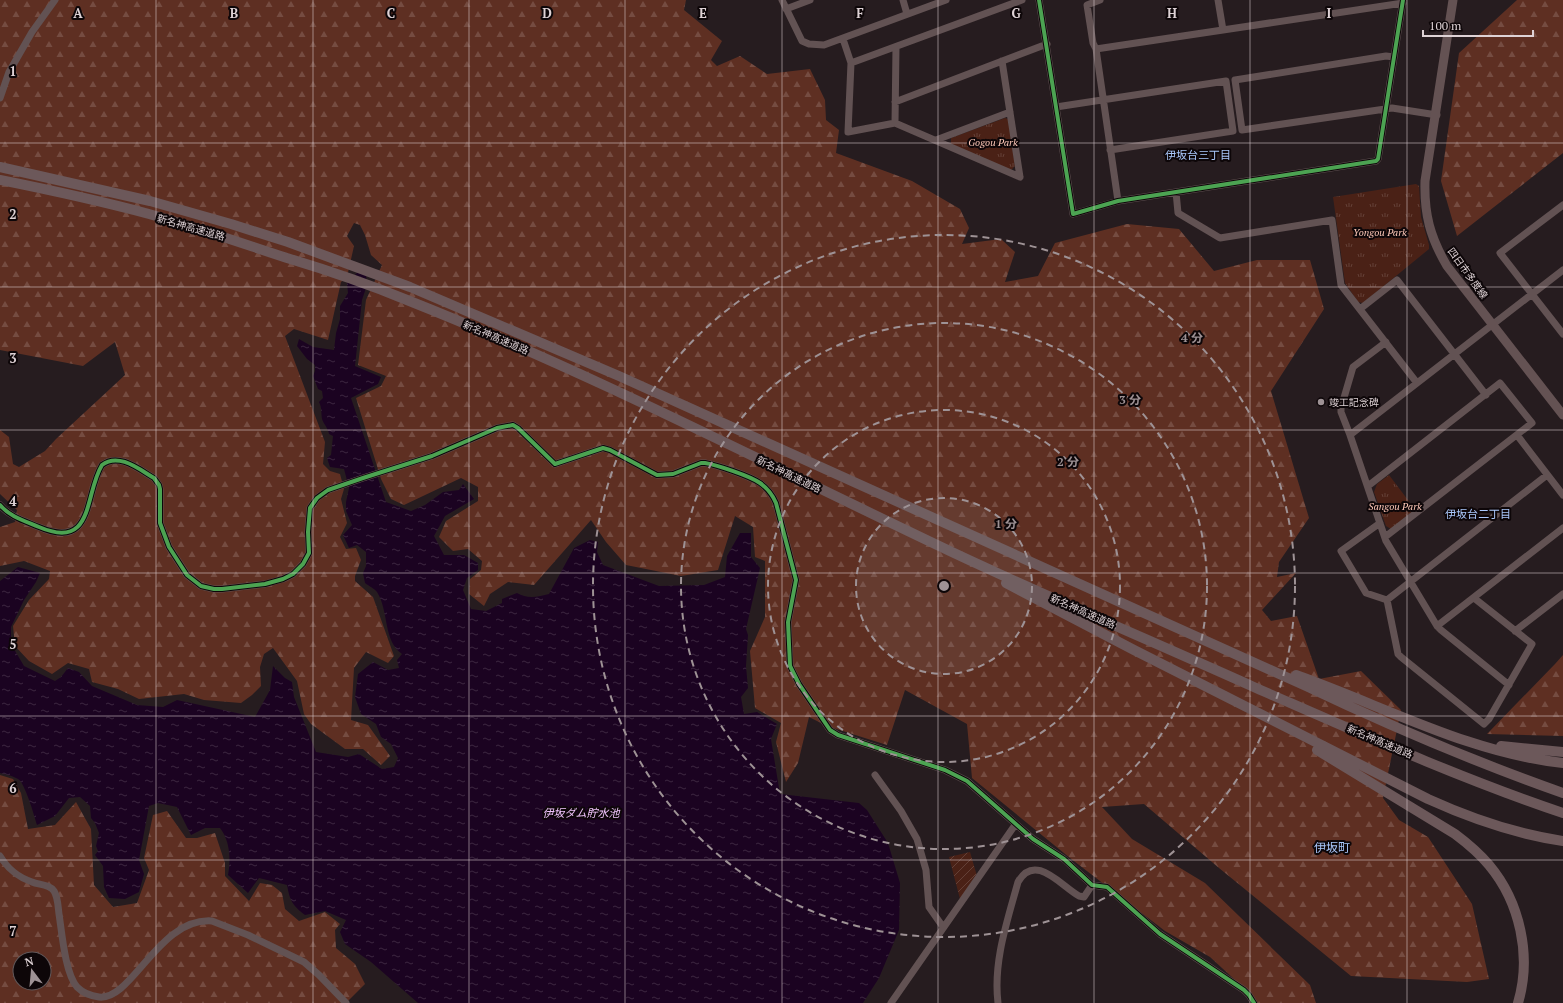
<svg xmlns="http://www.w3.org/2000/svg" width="1563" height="1003" viewBox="0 0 1563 1003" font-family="'PT Serif','Noto Sans JP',serif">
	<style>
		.forest { fill: url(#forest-firs); fill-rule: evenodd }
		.park { fill: url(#park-tufts) }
		.garden { fill: url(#garden-furrows) }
		.water { fill: url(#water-ripples) }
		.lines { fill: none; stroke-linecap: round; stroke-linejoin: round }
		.minor { stroke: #625253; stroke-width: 7 }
		.major { stroke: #645253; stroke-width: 9 }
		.highway { stroke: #6c585a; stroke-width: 10 }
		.cycleway-casing { stroke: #0d0608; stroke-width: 6 }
		.cycleway { stroke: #4ca352; stroke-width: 4 }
		.grid { fill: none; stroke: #ded2d5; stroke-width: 1; stroke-opacity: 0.55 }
		.ring { fill: none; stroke: #9e9295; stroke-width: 2; stroke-dasharray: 7 5 }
		.poi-dot { fill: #9e9295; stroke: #0d0608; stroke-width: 1.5 }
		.labels { text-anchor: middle; stroke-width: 4; stroke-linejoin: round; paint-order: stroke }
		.park-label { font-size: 10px; font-style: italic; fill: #fec8b8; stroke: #0d0608 }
		.street-label { font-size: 10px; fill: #ded2d5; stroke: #0d0608 }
		.poi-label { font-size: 10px; fill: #ded2d5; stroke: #0d0608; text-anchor: start }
		.neighbourhood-label { font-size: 11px; fill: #aac8fc; stroke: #0d0608 }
		.water-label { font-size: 11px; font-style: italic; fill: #f0c4fc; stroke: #0d0608 }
		.quarter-label { font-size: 12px; fill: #aac8fc; stroke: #0d0608 }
		.grid-label { font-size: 13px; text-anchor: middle; font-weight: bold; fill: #ded2d5; stroke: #0d0608; stroke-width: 4; stroke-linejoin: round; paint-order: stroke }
		.centre { fill: #9e9295; stroke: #0d0608; stroke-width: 2 }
		.ring-label { font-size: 12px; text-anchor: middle; font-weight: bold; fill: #9e9295; stroke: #0d0608; stroke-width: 4; stroke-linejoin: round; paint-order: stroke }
	</style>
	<defs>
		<pattern id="forest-firs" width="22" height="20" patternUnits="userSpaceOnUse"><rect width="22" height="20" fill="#5e2f22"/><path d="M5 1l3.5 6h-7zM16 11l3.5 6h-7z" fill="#754c41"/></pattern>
		<pattern id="park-tufts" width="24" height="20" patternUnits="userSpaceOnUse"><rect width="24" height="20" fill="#4a2116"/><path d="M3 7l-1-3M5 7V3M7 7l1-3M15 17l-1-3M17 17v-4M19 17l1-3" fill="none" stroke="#644037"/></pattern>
		<pattern id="garden-furrows" width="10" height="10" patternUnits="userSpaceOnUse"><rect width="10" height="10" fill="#4a2116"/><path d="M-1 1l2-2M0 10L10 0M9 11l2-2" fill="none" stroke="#644037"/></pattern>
		<pattern id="water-ripples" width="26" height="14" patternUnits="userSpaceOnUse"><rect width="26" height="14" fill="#1b0321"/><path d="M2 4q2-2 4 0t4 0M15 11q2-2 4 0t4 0" fill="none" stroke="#3c2740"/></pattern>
	</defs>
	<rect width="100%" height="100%" fill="#261c1f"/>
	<path class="forest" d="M0,0H686L684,10L722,41L711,60L717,66L740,56L767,74L810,69L825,100L826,120L839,130L836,153L912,181L960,209L969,228L962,244L1001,239L1015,252L1005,282L1038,276L1055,243L1127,224L1179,229L1214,271L1257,260H1310L1324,309L1271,391L1309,518L1279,562L1277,577L1296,573L1262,610L1271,621L1297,616L1319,679L1361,671L1401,710L1383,798L1399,820L1428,837L1472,904L1489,979L1467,982L1351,976L1219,868L1144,804L1102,807L1132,839L1205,883L1310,985L1316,1003H1252L1246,990L1210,957L1165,931L1070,858L972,778L967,724L905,690L887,745L827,726L809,717L798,763L786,782L776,742L781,723L755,708L750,651L765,617V561L755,557L753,527L735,516L718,570L681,576L626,565L606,542L591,520L534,585L508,582L490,594L484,606L469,594L470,579L481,570L482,561L468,549L453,551L439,537L446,521L478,501V487L461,478L404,505L391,499L381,479L356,398L381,386L386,376L358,365L366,300L382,265L371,255L365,235L360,225L354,223L347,236L354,246L347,277L341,282L328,340L294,329L285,336L325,442L323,464L330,471L340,474L344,489L341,499L347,523L340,537L346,549L356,548L361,560L355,576V581L373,597L394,656L388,663L366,652L354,668L351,720L368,725L390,756L381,765L363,749H345L311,724L304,714L297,681L273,648L264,654L260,667L261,686L252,695L241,703L204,700L184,694L139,699L118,689L92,682L89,669L68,663L52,674L29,661L15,646L13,626L29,600L49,579L50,571L24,561L0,566V527L15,522L17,510L0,494V430L9,437L13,464L19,467L45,451L56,439L125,375L115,342L83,366L0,350Z
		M1517,0H1563V153L1457,236L1441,181L1459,53Z
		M1563,655V736L1487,734L1555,664Z
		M0,775L13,779L21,793L28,829L55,825L76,802L91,829L94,885L113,907L137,903L149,870L144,858L153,815L167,811L186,838H197L215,833L225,863V876L249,901L260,883L272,885L282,893L285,909L299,921L325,912L340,924L335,930L336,948L355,964L365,984L346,1003H0ZM20,959H44V983H20Z"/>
	<path class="park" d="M1005,118L1008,119L1015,166L1011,170L951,144V138Z
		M1416,184L1419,186L1421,217L1429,245V249L1363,303L1358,302L1345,283L1333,197Z
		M1389,475L1414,508V510L1391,529L1386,526L1374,492L1377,484Z"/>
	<path class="garden" d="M970,852L977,876L960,899L949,857Z"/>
	<path class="water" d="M365,265L367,285L362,300L355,366L381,377L378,384L351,398L386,502L411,511L425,505L443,492L459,490L463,484L474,499L445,516L434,536L444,555H464L478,563V570L467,578L463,590L471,609L486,611L502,603V599L517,593C527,599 538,597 549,594L574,548L590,540L598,542L597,552L603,565L659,586L704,585L725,577L727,556L740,533H751V557L760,568L746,629L748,635L746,666L748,688L741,697L744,714L757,712L777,724L771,739L780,794L859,803L867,810L888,843L900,883L899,930L879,978L863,1003H418L371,962L345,944L340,932L346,920L325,911L305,915C292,905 290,901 287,885L259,878L248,893L228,875C231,859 230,841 220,828H205L191,835L177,807L158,803L149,806L139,860L144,874L139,892L125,899L109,898L104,887L103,866L95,855L98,851L96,846L99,833L95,823L91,818L90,806L80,797L69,798L55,816L37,825C34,815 25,783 18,779C13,776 5,774 0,773V581L18,567L40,573L36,582L24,600L11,627V644L24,666L55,681L61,677L68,668L79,672L92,686L137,705L163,707L177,700L255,717L270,690L273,666L285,678L292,682L294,697L316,752L348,757L359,754L382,769L394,767L398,758L391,744L381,737L376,724L361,714L355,697L358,674L373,662L388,670L399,668L397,660L402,654C383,641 389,611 377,592C375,589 369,586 365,583L363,573L366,566V552L357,545L349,548L343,535L352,525L346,511V502L349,488L344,469L330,467L327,458L331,455L333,436L329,434C328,428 323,423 322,419C321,413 322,408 319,402L323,398L322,391L318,389L313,376L315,371V365L307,359L297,346L299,339L313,347L334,350L336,333L340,319V306L348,293L347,283Z"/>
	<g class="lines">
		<path class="minor" d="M782,0L802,41L809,44L824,45L946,0
			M903,0L907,14
			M1039,0L1073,214L1118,201L1376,161L1378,159L1403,0
			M1100,0L1087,5L1093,43L1096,49L1118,201
			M1218,0L1223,30
			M786,9L810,0
			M843,39L851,63L1022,0
			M896,47L895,123L1020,177
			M1096,49L1403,3
			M1394,57L1386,56L1235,80L1242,130L1392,108L1437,115
			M1002,61L1020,177
			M851,63L848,132L895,123
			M0,98L9,72L32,32L55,0
			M895,102L1047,44
			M1056,107L1226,81L1233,131L1110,150
			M936,140L1010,112
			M1176,192L1178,213L1220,238L1332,220L1341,285L1417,383
			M1563,205L1500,253L1563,334
			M1360,309L1397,280L1486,395
			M1386,342L1353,367L1341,408V412L1350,435L1386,541L1437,626L1441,630L1509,685
			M1350,435L1563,270
			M1517,435L1563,495
			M1368,486L1500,383L1532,423L1385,537
			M0,505C10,517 25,521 39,527C95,551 84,494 102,465C119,452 140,470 154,478L159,485L160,489V523L169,547L187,575L201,586L214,589H222L265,584L283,579L293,574L303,564L309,553L308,532L310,508L317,498L328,490L363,478L432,456L497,428L513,425L518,428L555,464L603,448L610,450L657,475L673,474L701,463H705C717,465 750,476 760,483C767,488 773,496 776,503L796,580L788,622L790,666L799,684L830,730L838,735L945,770L967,781L1033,839L1064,859L1092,885L1107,887L1160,934L1244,990L1249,995L1254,1003
			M1380,523L1341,551L1366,593L1387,600
			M1387,600L1398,654L1401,657L1484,724L1489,719L1532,644L1474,598
			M1387,600L1547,475
			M1437,626L1563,528
			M1515,631L1563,594
			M875,775L901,811L917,839L926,870L929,907L943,927
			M0,856C8,869 17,877 32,882C39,885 49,884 54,891C58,897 58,907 59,914C62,933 65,973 77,987C83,993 91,996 99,997C132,1001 159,917 212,921L248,935L304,962L319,975L346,1003
			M891,1003L1015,825
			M998,1003C993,962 1007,922 1018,882C1035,852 1061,886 1079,896L1084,897L1092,885"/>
		<path class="major" d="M1453,0L1425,181C1424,214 1430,237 1447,266L1563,415"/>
		<path class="highway" d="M0,167L150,201L231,224L288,242L410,287L619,376L1306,686C1390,726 1475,762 1563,793
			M0,180C50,190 100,201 149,214C195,227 241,243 287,258C327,270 368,284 407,300C594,374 772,467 954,553C1054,600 1156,643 1256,688C1357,732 1459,778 1563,813
			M1006,583L1134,650L1428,799C1472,819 1515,834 1563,841
			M1296,675C1384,706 1469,753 1563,763
			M1501,746L1563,752
			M1317,750L1455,834C1467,843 1479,853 1489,865C1520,902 1532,956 1518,1003"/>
		<defs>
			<path id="cycleway" d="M1039,0L1073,214L1118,201L1376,161L1378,159L1403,0
				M0,505C10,517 25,521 39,527C95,551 84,494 102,465C119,452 140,470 154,478L159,485L160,489V523L169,547L187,575L201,586L214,589H222L265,584L283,579L293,574L303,564L309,553L308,532L310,508L317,498L328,490L363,478L432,456L497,428L513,425L518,428L555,464L603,448L610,450L657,475L673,474L701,463H705C717,465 750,476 760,483C767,488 773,496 776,503L796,580L788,622L790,666L799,684L830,730L838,735L945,770L967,781L1033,839L1064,859L1092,885L1107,887L1160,934L1244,990L1249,995L1254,1003"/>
		</defs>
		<use href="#cycleway" class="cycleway-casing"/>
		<use href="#cycleway" class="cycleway"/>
	</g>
	<path class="grid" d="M156,0V1003M313,0V1003M469,0V1003M625,0V1003M782,0V1003M938,0V1003M1094,0V1003M1250,0V1003M1407,0V1003M0,143H1563M0,287H1563M0,430H1563M0,573H1563M0,716H1563M0,860H1563"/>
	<circle cx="944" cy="586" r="88" fill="#9e9295" fill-opacity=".12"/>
	<g class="ring">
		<circle cx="944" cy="586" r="88"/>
		<circle cx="944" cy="586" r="176"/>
		<circle cx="944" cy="586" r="263"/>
		<circle cx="944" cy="586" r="351"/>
	</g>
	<circle class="poi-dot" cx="1321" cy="402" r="4"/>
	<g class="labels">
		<g class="park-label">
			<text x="993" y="146">Gogou Park</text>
			<text x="1380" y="236">Yongou Park</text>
			<text x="1395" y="510">Sangou Park</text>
		</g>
		<g class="street-label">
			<text transform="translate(191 227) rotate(16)" y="4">新名神高速道路</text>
			<text transform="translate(1468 273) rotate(54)" y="4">四日市多度線</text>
			<text transform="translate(496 337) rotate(23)" y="4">新名神高速道路</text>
			<text transform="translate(789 474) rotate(26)" y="4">新名神高速道路</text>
			<text transform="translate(1083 611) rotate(24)" y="4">新名神高速道路</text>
			<text transform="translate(1380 741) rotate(23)" y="4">新名神高速道路</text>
		</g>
		<g class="poi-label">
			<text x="1329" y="406">竣工記念碑</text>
		</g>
		<g class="neighbourhood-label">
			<text x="1198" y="159">伊坂台三丁目</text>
			<text x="1478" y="518">伊坂台二丁目</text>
		</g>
		<g class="water-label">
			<text x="581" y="817">伊坂ダム貯水池</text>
		</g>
		<g class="quarter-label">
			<text x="1332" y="852">伊坂町</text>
		</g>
	</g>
	<g class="grid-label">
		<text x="78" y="18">A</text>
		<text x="234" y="18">B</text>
		<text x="391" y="18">C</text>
		<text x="547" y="18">D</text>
		<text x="703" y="18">E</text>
		<text x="860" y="18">F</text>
		<text x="1016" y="18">G</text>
		<text x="1172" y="18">H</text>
		<text x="1329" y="18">I</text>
		<text x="13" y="76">1</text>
		<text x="13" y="219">2</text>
		<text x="13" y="363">3</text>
		<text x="13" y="506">4</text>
		<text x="13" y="649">5</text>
		<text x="13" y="793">6</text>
		<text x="13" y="936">7</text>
	</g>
	<circle cx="944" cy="586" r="6" class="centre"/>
	<g class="ring-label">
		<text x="1192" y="342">4 分</text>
		<text x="1130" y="404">3 分</text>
		<text x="1068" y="466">2 分</text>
		<text x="1006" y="528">1 分</text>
	</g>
	<g transform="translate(32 971) rotate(344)"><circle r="19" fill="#0d0608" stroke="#61585a"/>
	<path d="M0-3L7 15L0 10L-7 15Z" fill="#9e9295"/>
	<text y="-6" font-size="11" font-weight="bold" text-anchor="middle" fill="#ded2d5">N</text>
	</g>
	<path d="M1423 30v6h110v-6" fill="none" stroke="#ded2d5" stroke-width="2"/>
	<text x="1429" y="30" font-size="12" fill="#ded2d5" stroke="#0d0608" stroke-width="3" paint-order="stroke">100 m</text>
</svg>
